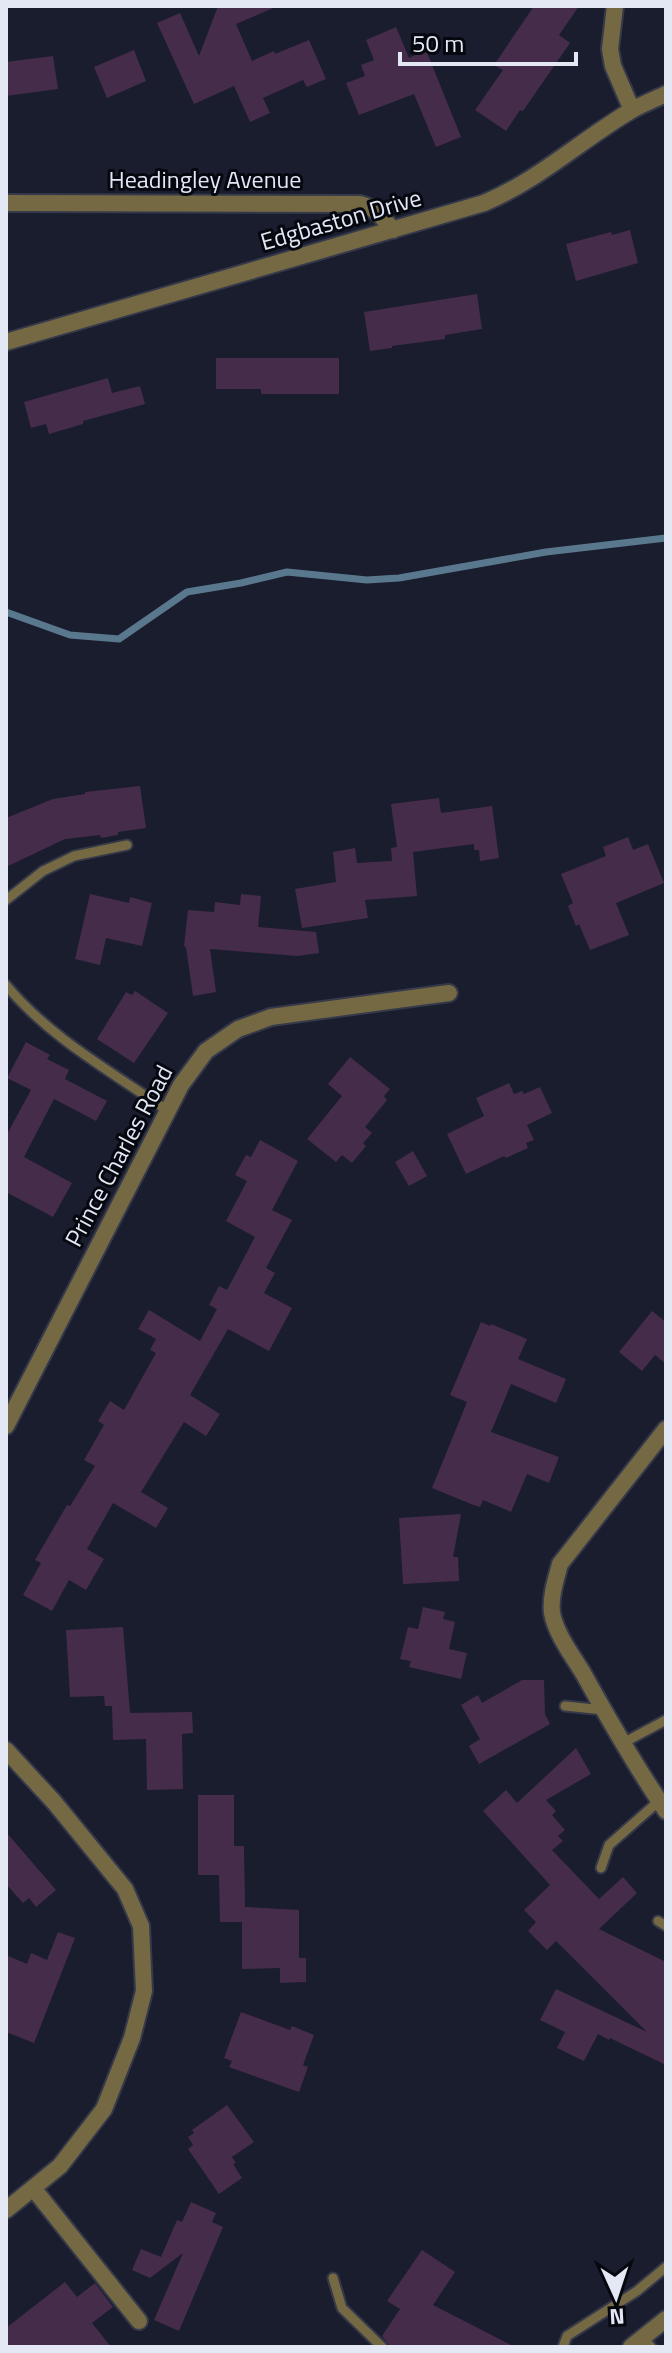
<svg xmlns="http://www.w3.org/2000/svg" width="672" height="2353" viewBox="0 0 672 2353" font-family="'Titillium Web',sans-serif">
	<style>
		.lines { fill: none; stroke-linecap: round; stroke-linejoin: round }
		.stream { stroke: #59788d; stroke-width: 7 }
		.building { fill: #462c4b }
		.lane-casing { stroke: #35394a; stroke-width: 13 }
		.street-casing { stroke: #35394a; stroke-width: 20 }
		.lane { stroke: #756944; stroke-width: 9 }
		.street { stroke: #756944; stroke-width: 16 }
		.labels { text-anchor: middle; stroke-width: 6; stroke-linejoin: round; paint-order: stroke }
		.street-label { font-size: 24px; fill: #e4e7f4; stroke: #06080f }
	</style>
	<rect width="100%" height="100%" fill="#191d2e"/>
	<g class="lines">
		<path class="stream" d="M6,612L70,635L119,639L187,592L241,583L287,572L367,580L399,578L546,552L666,538"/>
	</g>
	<path class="building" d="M218,6H278L236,24L252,61L274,51L275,54L309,40L326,79L307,87L303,80L263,98L270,113L250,122L234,86L194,104L157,23L180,13L199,56Z
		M534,6H579L559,35L570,43L523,111L520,110L506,131L475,110L503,70L494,65Z
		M396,27L409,58L426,50L461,137L436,147L414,94L359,115L346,83L365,76L361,65L374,60L366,40Z
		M134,50L146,81L107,98L94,67Z
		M53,56L58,89L6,96V62Z
		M630,230L638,263L576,281L566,244L611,232L612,235Z
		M477,294L482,329L445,335V339L392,346V348L370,351L364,312Z
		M216,358H339V394H261V389H216Z
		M108,378L112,393L140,386L145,404L83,421V424L49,434L46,424L31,428L24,402Z
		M140,786L146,828L118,832V835L101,838L100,835L65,839L6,867V818L53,799L85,794V792Z
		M439,798L441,813L492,806L499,858L480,861L479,850H474V844L413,852L417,896L365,900L368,918L302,928L295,889L336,882L333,852L355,848L357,863L392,861L391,848L397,847L391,804Z
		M628,837L633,850L648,844L664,883L616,903L629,935L590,950L579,924L576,926L568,906L573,903L561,874L606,856L603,847Z
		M90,894L129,903L130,897L152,903L142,946L106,938L100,965L75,959Z
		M241,894L261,896L258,927L316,932L319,953L298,956L210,949L216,992L193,996L186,947L184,946L188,910L214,912L215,902L240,905Z
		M135,991L168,1013L134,1063L97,1039L126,992L132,995Z
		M26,1042L50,1055L47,1059L69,1070L65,1079L107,1101L96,1121L54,1099L24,1157L72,1183L53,1217L6,1192V1136L31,1090L7,1078Z
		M350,1057L390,1089L384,1096L387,1100L365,1127L372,1133L363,1143L366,1146L352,1163L342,1155L336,1162L307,1139L342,1096L328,1084Z
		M509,1083L514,1094L522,1091L524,1094L540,1087L552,1113L527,1125L534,1140L526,1143L528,1148L506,1158L504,1156L466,1174L447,1134L484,1116L476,1098Z
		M260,1140L298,1161L272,1210L292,1220L266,1268L275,1273L264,1293L292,1308L269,1351L228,1329L190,1395L220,1414L206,1436L184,1422L141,1492L168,1508L156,1528L113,1503L87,1549L104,1559L86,1590L69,1580L52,1611L23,1595L41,1563L35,1560L67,1505L70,1506L95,1466L84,1460L104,1425L98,1421L110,1401L124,1410L156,1353L150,1350L156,1339L138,1329L149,1310L200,1341L217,1309L209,1305L219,1286L227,1290L255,1237L226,1221L247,1181L235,1175L246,1155L251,1157Z
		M413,1151L427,1176L409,1186L395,1162Z
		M652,1311L666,1322V1364L655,1355L642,1371L619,1352Z
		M481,1322L490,1326L491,1324L527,1339L518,1359L566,1379L556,1403L511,1384L491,1432L559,1457L549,1483L527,1474L511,1512L483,1500L480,1507L471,1504L432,1488L467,1402L450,1395Z
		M461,1514L453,1557H458L459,1581L403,1584L399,1518Z
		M423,1607L445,1612L443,1619L455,1622L449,1649L467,1653L461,1679L409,1667L411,1661L400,1659L408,1627L418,1629Z
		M123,1627L130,1713L192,1712L193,1733L182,1734L183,1789L147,1790L146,1739L113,1740L112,1706H105L104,1696L70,1697L66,1630Z
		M522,1680H544L545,1714L550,1724L479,1764L469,1746L480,1739L461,1705L478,1695L482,1703Z
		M576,1748L591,1774L546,1800L556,1811L552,1815L565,1830L558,1836L563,1841L552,1850L599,1899L623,1877L637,1893L599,1929L666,1962V2065L610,2038L609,2040L598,2034L584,2061L557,2048L565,2032L540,2020L556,1989L647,2032L556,1941L547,1950L528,1931L536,1922L524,1910L550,1885L483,1811L506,1790L517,1803Z
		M198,1795H234V1846H244L245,1907L299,1910V1958H306V1982L280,1983V1968L242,1969V1922H220L219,1875H198Z
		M6,1832L56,1890L36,1907L29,1898L23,1903L6,1884Z
		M58,1932L75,1938L34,2043L6,2032V1955L27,1964L31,1953L47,1960Z
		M241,2012L290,2030L292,2026L314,2035L303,2065L308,2067L299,2092L229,2067L232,2061L224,2058Z
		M227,2105L254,2142L232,2157L236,2163L233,2164L242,2178L219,2194L188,2149L193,2145L188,2137L194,2133L192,2130Z
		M191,2202L216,2213L212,2222L223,2227L179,2331L154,2320L183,2253L150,2278L132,2270L141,2249L161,2257L177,2220L182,2222Z
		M422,2250L455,2272L433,2305L515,2347L389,2345L382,2336L400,2309L387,2301Z
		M65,2282L77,2297L95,2283L113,2307L92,2323L111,2347H6V2328Z"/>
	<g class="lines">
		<defs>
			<path id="lane" d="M6,900L43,871L74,856L127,845
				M6,985C50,1038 112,1072 168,1111
				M565,1706L604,1710
				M623,1743L666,1720
				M601,1868L609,1845L659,1801
				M658,1921L666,1926
				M333,2278L342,2308L382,2347
				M643,2338L651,2347
				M563,2347L567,2336L637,2291L666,2267"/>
			<path id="street" d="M615,6L610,49L613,66L632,110
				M6,203L360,204C376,208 383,218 393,230
				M6,342L484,203C539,180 581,140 632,110C643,104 655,99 666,94
				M6,1426L181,1085L206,1051L238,1029L271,1017L449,993
				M666,1429L560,1564C556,1579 550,1597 552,1613C556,1634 572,1655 583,1673C609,1720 636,1767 666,1811
				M6,1750L54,1802L125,1889L141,1926L144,1991L132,2038L104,2109L60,2166L6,2210
				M33,2188L139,2321
				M631,2347L666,2319"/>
		</defs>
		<use href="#lane" class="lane-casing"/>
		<use href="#street" class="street-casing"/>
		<use href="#lane" class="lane"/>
		<use href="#street" class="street"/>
	</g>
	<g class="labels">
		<g class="street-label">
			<text x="205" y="188">Headingley Avenue</text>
			<text transform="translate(341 220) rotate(-16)" y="8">Edgbaston Drive</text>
			<text transform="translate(119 1156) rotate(-62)" y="8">Prince Charles Road</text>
		</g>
	</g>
	<rect width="672" height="2353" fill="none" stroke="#e4e7f4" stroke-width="16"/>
	<g transform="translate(616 2297) rotate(177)" stroke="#06080f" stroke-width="6" paint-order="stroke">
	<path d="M0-6L14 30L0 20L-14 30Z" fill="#e4e7f4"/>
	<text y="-12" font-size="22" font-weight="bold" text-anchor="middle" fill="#e4e7f4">N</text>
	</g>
	<path d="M400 52v12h176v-12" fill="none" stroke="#e4e7f4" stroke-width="4"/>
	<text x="412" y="52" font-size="24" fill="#e4e7f4" stroke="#06080f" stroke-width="6" paint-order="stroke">50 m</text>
</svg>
